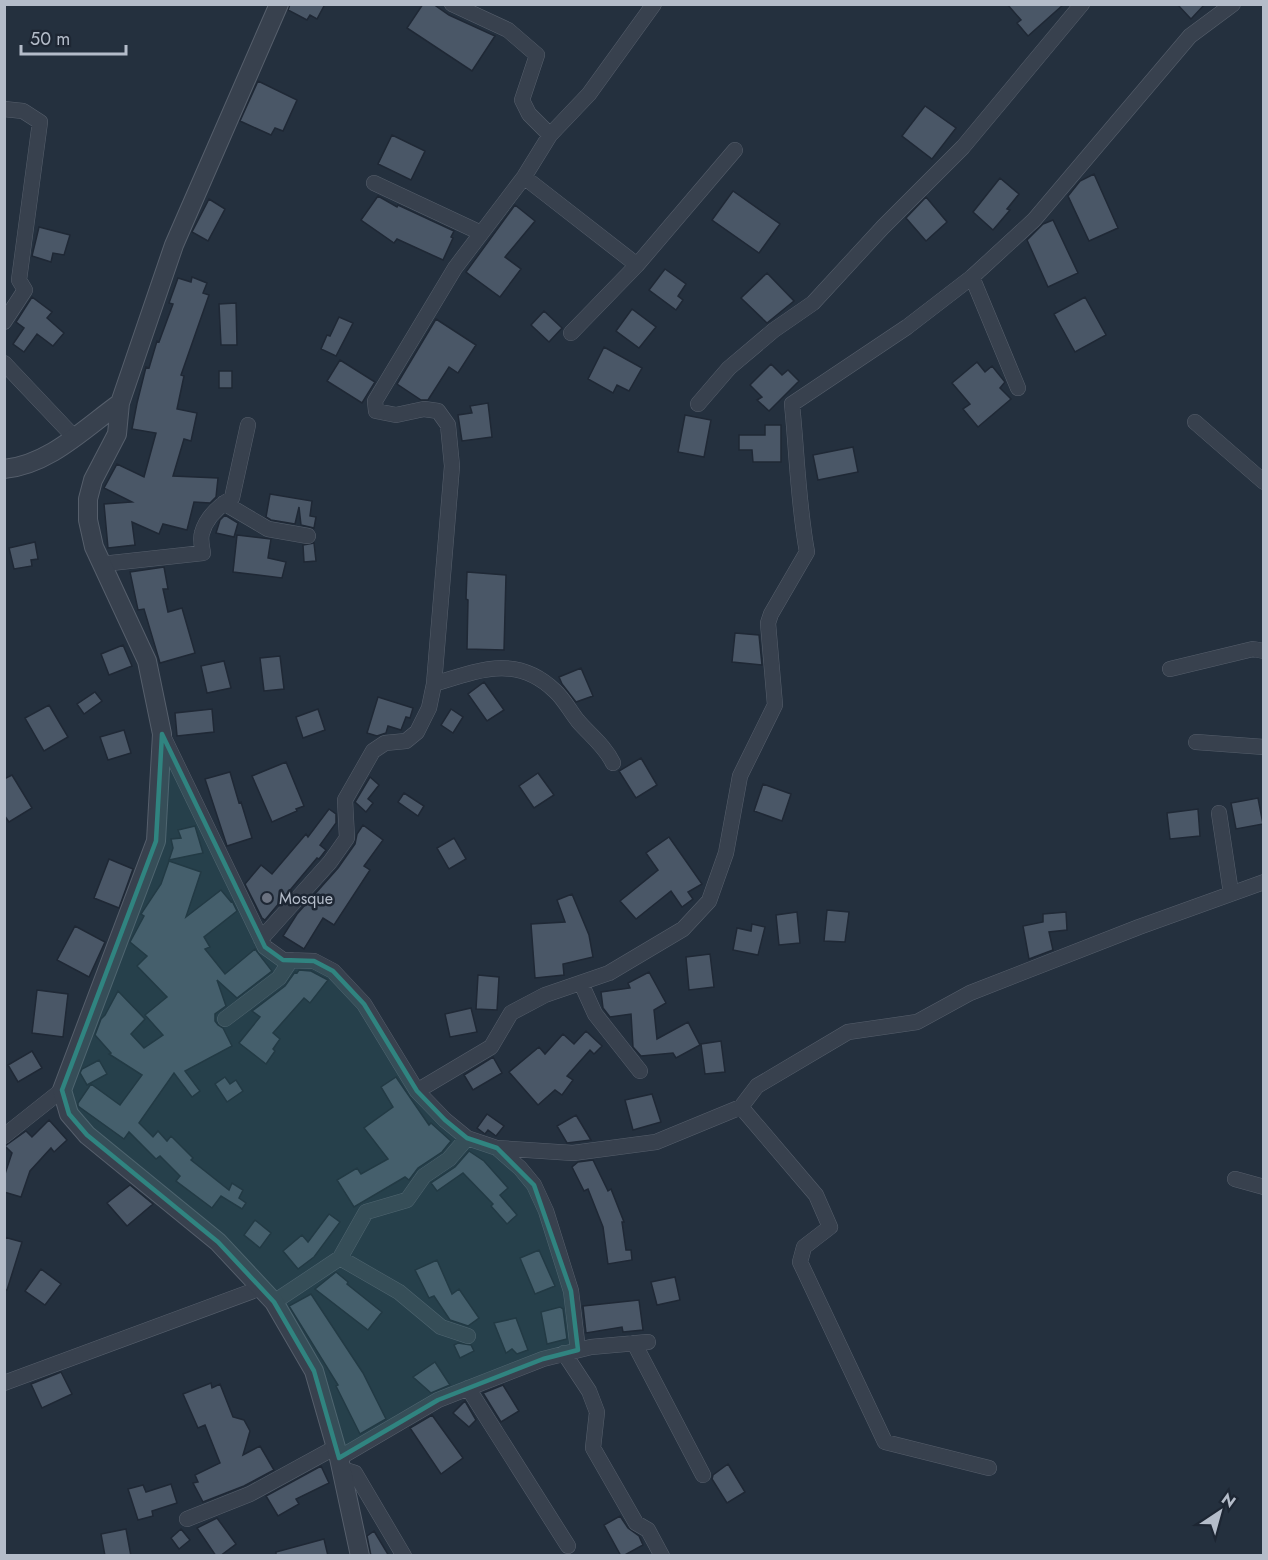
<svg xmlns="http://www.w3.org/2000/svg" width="1268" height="1560" viewBox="0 0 1268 1560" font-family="Jost,sans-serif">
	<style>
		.building { fill: #4a5767; stroke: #1f2835; stroke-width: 1.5 }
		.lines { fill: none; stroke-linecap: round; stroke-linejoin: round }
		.minor-casing { stroke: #565f6c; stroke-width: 16 }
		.tertiary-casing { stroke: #565f6c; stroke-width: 20 }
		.minor { stroke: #38414e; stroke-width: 15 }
		.tertiary { stroke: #38414e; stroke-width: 18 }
		.marked { fill: #308480; fill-opacity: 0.2; stroke: #308480; stroke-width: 4.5; stroke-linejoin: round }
		.worship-dot { fill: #6b7280; stroke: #1d2633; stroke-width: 2 }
		.labels { text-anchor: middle; stroke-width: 5; stroke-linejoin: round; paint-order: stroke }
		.poi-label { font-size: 16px; fill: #b4bcc9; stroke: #1d2633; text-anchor: start }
	</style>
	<rect width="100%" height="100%" fill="#24303e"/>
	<path class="building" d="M290,4H325L317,19L310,15L307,20L288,10Z
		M423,4H433L449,15L495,36L472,71L407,28Z
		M1007,4H1064L1028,36L1017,23L1021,20Z
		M1177,4H1205L1191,19Z
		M258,81L297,100L283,131L275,128L271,135L240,121Z
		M925,106L956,128L932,159L902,136Z
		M392,135L425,151L411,180L378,164Z
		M1094,174L1118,228L1089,241L1068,196L1080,181Z
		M1000,178L1019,194L1007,209L1010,210L993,230L973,212Z
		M733,191L780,224L759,253L712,220Z
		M378,196L397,207L398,205L454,231L451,237L453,238L443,260L397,239L394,243L361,220Z
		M926,197L947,222L926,241L906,218Z
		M209,199L225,209L208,241L192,232Z
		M515,205L535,221L505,257L521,269L500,297L466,272Z
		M1053,220L1078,273L1048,287L1027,240L1043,224Z
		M39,227L70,235L64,255L53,253L51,262L32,256Z
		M665,269L686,284L678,296L683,300L676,310L649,290Z
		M767,273L794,301L767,323L741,298Z
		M192,277L207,283L203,293L209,295L181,375L184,376L177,409L197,413L191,441L184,439L173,476L218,478L216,497L210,503L194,502L187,530L163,524L159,534L132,522L135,545L108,548L104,504L132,502L104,488L117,464L144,477L156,433L132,429L137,403L146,367L149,368L157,341L159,342L173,304L169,303L178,278L191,282Z
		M32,297L52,312L47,318L64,333L53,346L37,334L24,352L13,344L24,328L16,322Z
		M1085,297L1106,335L1075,352L1054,314Z
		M236,303L237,345H221L219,304Z
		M632,309L656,327L639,348L616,331Z
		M544,311L562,328L549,342L531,325Z
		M339,317L353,323L336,356L321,349L327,335L330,336Z
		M436,319L476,345L458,373L449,367L428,400H421L397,384Z
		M604,347L642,368L629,391L617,385L613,393L588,379Z
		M340,360L375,382L362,403L327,381Z
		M977,362L985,372L992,366L1005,382L1000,388L1011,399L978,427L963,409L970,404L952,383Z
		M771,364L782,375L788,370L799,381L769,411L757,400L762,397L750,385Z
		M219,371H232V388H219Z
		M488,403L492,437L462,441L458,415L472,413L470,406Z
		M685,415L711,420L704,457L678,452Z
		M765,425H781V462H753L752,450H739V435H765Z
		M853,447L858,472L818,480L813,455Z
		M270,494L312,501L310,516L316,517L314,528L301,525L299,507L295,524L271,520L266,517Z
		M225,515L238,523L234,537L216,533L220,520Z
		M237,535L271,539L268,558L286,562L282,578L233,572Z
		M35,542L38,559L31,560L32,566L14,569L9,548Z
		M314,543L316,561L304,562L303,545Z
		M164,567L168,589H163L168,612L182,608L195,653L160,663L144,609L138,610L130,572Z
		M467,572L506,575L504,650L467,649L468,600L466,599Z
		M735,633L759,635L762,665L732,662Z
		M123,645L132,666L109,675L101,654Z
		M280,656L284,689L264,691L260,658Z
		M224,661L231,688L207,693L201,666Z
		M581,668L593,696L576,702L562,684L559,677Z
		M484,682L504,710L487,721L468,694Z
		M95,692L102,701L84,714L77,704Z
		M378,697L413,708L410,718L406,717L401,730L388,726L386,733L377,736L367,733Z
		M49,705L68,737L44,751L25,718Z
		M212,709L214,732L177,736L175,713Z
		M318,709L325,730L303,738L296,717Z
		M451,709L463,717L453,733L441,725Z
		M124,730L131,753L108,760L100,737Z
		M641,758L657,785L636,798L619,771Z
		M286,762L304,806L296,809L297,811L272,822L252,776Z
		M230,772L239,803L241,802L252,838L227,846L205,779Z
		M538,773L554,795L534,808L519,786Z
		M12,775L32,808L9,822L4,815V779Z
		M370,777L379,785L368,799L373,803L366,812L355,802Z
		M763,784L791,794L782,821L754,811Z
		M404,793L424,806L418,816L398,802Z
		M1258,798L1263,824L1236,829L1231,803Z
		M329,809L336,814V823L320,845L326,850L319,859L317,858L265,920L262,918L245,884L261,865L272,874L306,834L308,837Z
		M1198,809L1200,836L1170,839L1167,813Z
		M363,825L383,840L364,866L370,870L334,925L323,918L304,949L283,936L297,914L338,868L355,844L357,834Z
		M195,826L203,853L169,860L173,848L171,839L181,838L178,830Z
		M669,837L702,884L688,892L693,899L682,907L671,891L636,919L620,901L658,870L646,853Z
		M454,838L466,859L449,869L437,848Z
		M109,859L133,869L119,908L94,898Z
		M169,861L201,872L186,917L221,890L231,902L232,901L237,911L204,937L210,947L205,949L225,974L255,949L272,971L237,998L217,980L226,1006L215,1014V1021L218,1025L223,1028L232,1046L185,1071L200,1091L192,1097L174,1073L139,1123L153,1137L158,1131L167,1141L171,1136L193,1158L191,1160L229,1190L232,1183L243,1190L239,1198L246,1203L242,1209L221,1196L212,1208L176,1181L180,1176L160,1156L156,1159L129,1132L124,1139L78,1106V1103L91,1084L120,1105L142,1075L109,1054L111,1053L95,1035L101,1019L105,1015L118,991L145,1019L131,1034L144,1048L163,1035L145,1015L167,997L137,966L147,956L130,942L144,916L141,914L161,884Z
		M572,894L589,935L593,957L563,964L564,975L535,978L531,924L565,922L557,900Z
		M827,910L849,912L845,942L824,941Z
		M797,912L800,943L779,945L776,915Z
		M1066,912L1067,930L1049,932L1053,950L1029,959L1023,926L1043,922V914Z
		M752,924L765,927L758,955L733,950L737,928L751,931Z
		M75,926L105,942L89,977L57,960Z
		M710,954L714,987L689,990L686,957Z
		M299,970L311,971L328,980L310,1003L304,998L273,1033L280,1039L273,1049L275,1051L266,1064L239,1043L260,1017L252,1011L285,986L295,972L297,973Z
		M649,972L666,1003L654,1010L657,1039L688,1022L700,1045L676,1058L673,1053L641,1056L633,1047L631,1014L610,1017L603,1008L601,992L630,988L628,983Z
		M478,975L499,977L497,1010L476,1009Z
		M37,990L68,994L63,1037L32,1033Z
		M471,1008L477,1032L450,1037L445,1014Z
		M586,1031L602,1046L594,1054L590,1050L567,1076L573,1080L562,1095L555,1090L538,1105L509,1072L539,1047L545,1054L563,1034L574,1044Z
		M721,1041L725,1072L705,1074L701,1044Z
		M32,1051L42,1068L18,1082L8,1065Z
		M493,1057L502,1073L473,1090L464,1075Z
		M99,1060L107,1074L87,1085L80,1073L82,1069Z
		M225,1077L230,1084L236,1080L243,1091L227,1102L215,1084Z
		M396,1077L429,1125L431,1123L451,1141L442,1152L418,1168L409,1180L405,1177L354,1207L337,1180L357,1168L361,1174L388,1159L364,1128L393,1107L381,1087Z
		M652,1094L661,1122L633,1130L625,1100Z
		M487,1114L504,1126L496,1136L488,1130L485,1134L477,1128Z
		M576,1115L591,1140L567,1143L557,1126Z
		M49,1120L67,1140L54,1152L51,1148L30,1171L21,1197L4,1192V1177L12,1153L5,1146L26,1131L32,1137Z
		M469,1151L484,1161L508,1188L500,1195L517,1215L507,1224L491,1206L493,1204L463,1173L437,1191L431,1183L455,1167Z
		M593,1160L608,1191L611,1189L624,1222H622L626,1250H631L632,1260L608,1264L603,1227L588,1189L584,1191L572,1167L578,1162Z
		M130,1185L153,1204L127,1226L107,1203Z
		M329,1214L340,1222L314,1257L298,1269L283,1251L302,1235L308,1242Z
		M255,1220L271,1233L260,1248L244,1235Z
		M4,1237L22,1242L7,1290H4Z
		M539,1250L555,1286L535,1294L520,1258Z
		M437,1260L452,1294L459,1289L479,1318L468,1326L450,1320L434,1296L429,1298L415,1270Z
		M41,1269L61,1284L45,1305L25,1291Z
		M336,1272L348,1282L347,1284L382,1312L368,1330L315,1289Z
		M675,1277L680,1300L657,1305L651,1282Z
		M311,1294L363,1373L386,1419L360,1434L336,1386L338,1385L289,1306Z
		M639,1300L643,1330L623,1332L622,1327L586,1333L583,1306Z
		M560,1307L563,1309L567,1339L547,1344L541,1312Z
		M516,1318L528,1350L517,1354L512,1349L506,1353L494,1323Z
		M458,1343L471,1345L474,1351L460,1358L454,1345Z
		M435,1362L450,1385L431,1393L413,1377Z
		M61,1372L72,1394L42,1408L31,1384Z
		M211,1383L212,1388L220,1384L233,1417L244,1420L250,1431L243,1455L260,1446L274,1470L244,1486L203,1502L193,1483L198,1482L195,1475L220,1463L205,1425L198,1428L183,1394Z
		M503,1385L519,1411L501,1422L483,1393Z
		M465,1401L476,1420L469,1427L453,1413Z
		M432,1415L463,1458L441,1474L410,1428Z
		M728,1464L745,1492L727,1503L712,1479L713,1475Z
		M321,1466L329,1483L296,1499L299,1504L278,1516L266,1496Z
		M171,1484L177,1503L152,1511L153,1516L138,1520L128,1489L143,1485L146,1492Z
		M620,1516L628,1528L639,1536L643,1545L623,1556H621L604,1525Z
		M217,1518L236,1544L220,1556H216L197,1528Z
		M126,1529L131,1556H105L101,1534Z
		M181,1529L190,1540L179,1549L171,1538Z
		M374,1531L389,1556H371L367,1536Z
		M324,1539L328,1556H276V1552Z"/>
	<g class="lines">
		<defs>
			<path id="minor" d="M452,4L508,30L537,55L522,100L529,114L550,135
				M4,109L23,111L40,122L19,280L25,290L4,322
				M524,177L637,265
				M374,183L481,233
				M972,277L1018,388
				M571,333L637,265L735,150
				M4,363L74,437
				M698,404L729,368L774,330L813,303L883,227L963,147L1082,4
				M1195,422L1264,482
				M224,503L268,529L308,536
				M102,564L203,553C202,547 200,539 202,533C206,518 219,506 232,498L248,425
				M1170,669L1253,649L1264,651
				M434,684C479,670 517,654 555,691C564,699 570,711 578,721C590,735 605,746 613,763
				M162,734L265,947L283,960L314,961L333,971L364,1004L417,1091L445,1120L467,1138L497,1148L573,1153L656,1142L741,1107L757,1086L848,1032L917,1022L970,993L1139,927L1264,882
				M1196,742L1264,747
				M1219,813L1231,893
				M261,939L330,862L347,838L345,800L373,751L385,743L406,741L417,732L429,708L434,684L452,466L448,425L438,411L424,409L396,415L376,411L375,401L455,268L524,177L550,135L589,94L654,4
				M581,983L595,1014L640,1071
				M225,1019L279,978L291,960
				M417,1091L491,1047L511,1013L545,995L609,973L683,929L709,901L726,853L740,776L775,705L768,623L771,614L807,552C798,503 797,453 792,404L907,327L972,277L1034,220L1190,36L1233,4
				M741,1107L816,1195L830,1227L804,1247L800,1262L885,1442L989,1468
				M4,1136L62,1090
				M497,1148L520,1168L534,1185L546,1211L571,1291L578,1350
				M1235,1179L1264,1187
				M340,1258L399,1292L441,1327L468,1336
				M274,1302L340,1258L366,1212L407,1200L424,1176L449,1159L467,1138
				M634,1343L703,1475
				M564,1353L589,1391L597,1412L593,1448L636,1523L648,1530L662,1556
				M4,1383L261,1288
				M468,1388L568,1546
				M339,1458L438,1400L543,1359L591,1347L648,1342
				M342,1469L355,1473L404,1556
				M187,1519L250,1494L336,1447"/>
			<path id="tertiary" d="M279,4L174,245L120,403L117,434L93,480L88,499V520L94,547L147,661L162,734L156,841L62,1090L69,1114L87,1135L218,1242L274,1302L314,1371L339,1458L360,1556
				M4,469C49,465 85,428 120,403"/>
		</defs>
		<use href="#minor" class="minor-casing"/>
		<use href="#tertiary" class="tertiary-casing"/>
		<use href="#minor" class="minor"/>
		<use href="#tertiary" class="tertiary"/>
	</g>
	<path class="marked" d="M162,734L265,947L283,960L314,961L333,971L364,1004L417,1091L445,1120L467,1138L497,1148L534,1185L571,1291L578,1350L543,1359L438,1400L339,1458L314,1371L274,1302L218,1242L87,1135L69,1114L62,1090L156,841Z"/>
	<circle class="worship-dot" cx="267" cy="898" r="6"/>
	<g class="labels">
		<g class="poi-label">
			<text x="279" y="904">Mosque</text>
		</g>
	</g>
	<rect width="1268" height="1560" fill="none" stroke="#b4bcc9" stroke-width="12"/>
	<g transform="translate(1220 1512) rotate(36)" stroke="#1d2633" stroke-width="4.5" paint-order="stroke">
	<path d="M0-4.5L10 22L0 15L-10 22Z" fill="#b4bcc9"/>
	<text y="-9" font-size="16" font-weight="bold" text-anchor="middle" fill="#b4bcc9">N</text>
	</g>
	<path d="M21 45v9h105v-9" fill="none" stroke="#b4bcc9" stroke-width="3"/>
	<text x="30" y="45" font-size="18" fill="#b4bcc9" stroke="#1d2633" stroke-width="4.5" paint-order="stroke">50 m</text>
</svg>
